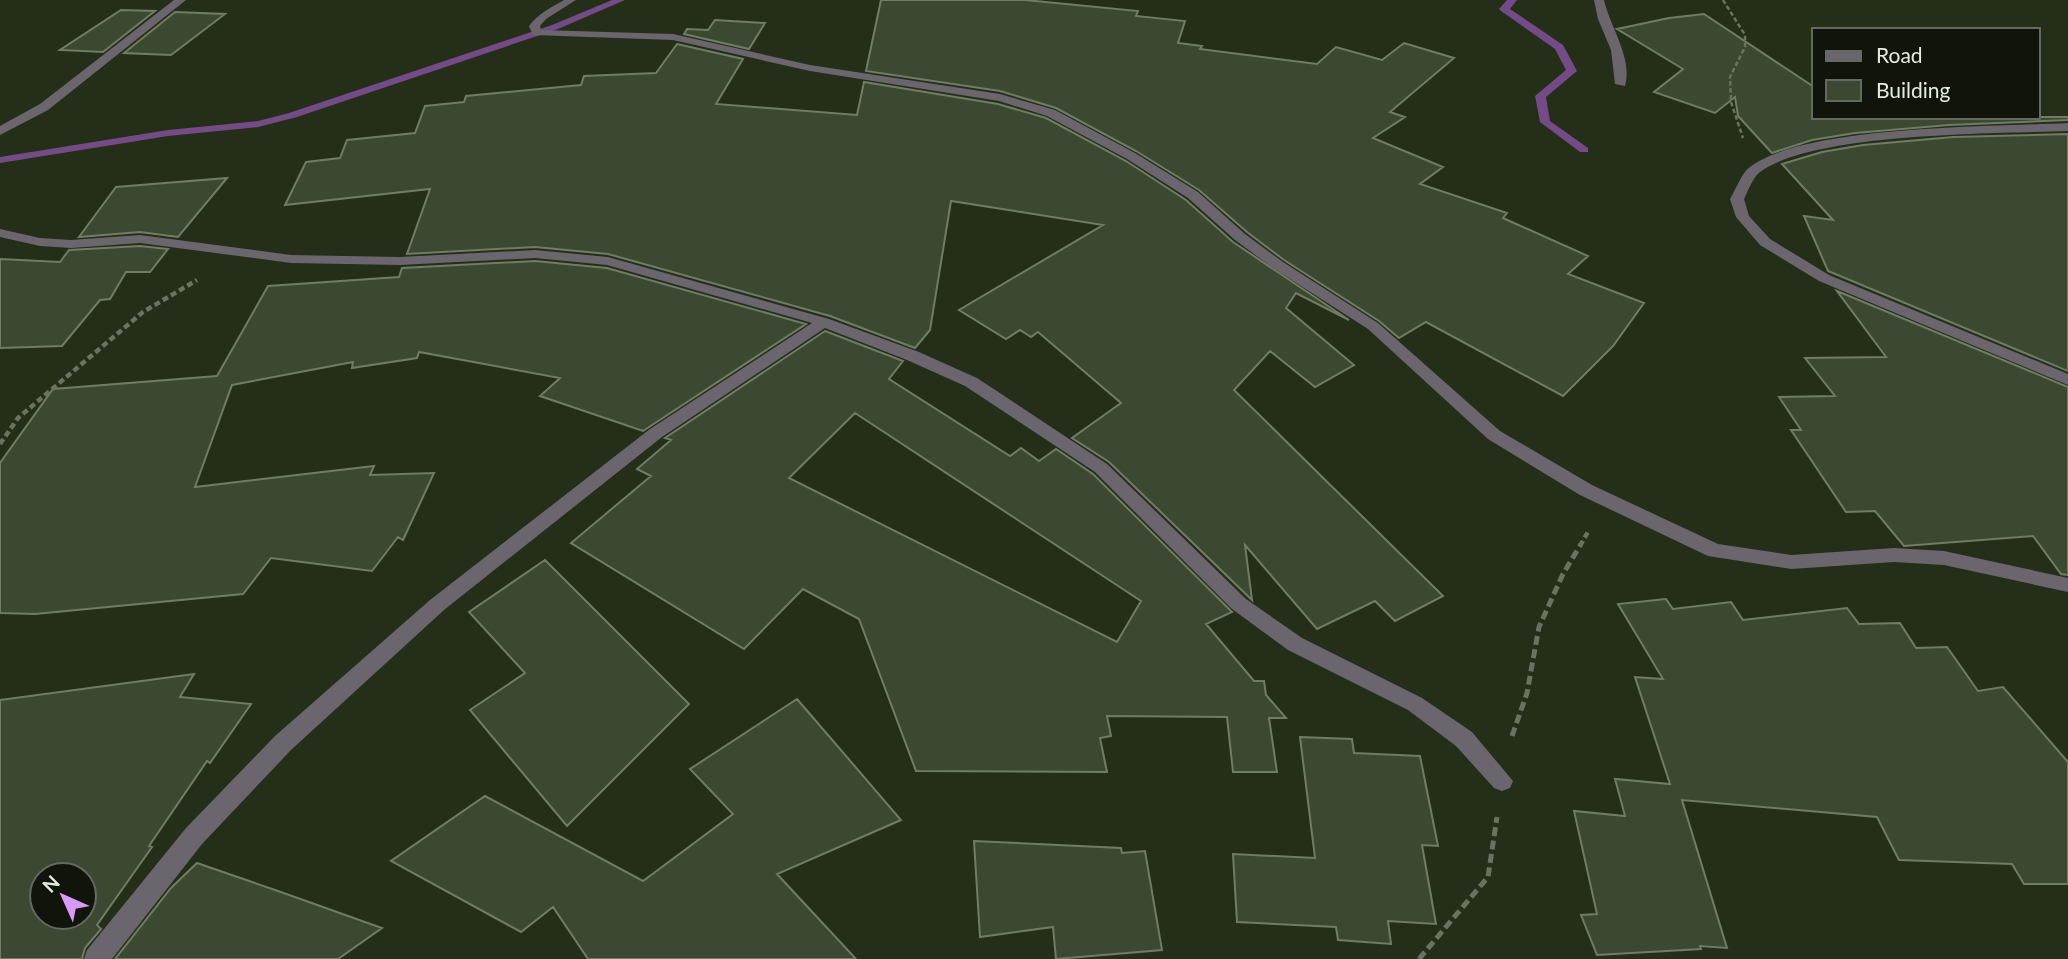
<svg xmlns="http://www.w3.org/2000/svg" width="2068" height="959" viewBox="0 0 2068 959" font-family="Lato,sans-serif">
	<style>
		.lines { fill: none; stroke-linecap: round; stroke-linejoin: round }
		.stream { fill: #734b87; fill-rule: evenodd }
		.building { fill: #3d4833; stroke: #707c64; stroke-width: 2; fill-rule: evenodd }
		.path-far2 { stroke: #6a7361; stroke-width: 2.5; stroke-dasharray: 4.5 2.5; stroke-linecap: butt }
		.path-far1 { stroke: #6a7361; stroke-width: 4.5; stroke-dasharray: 6 3.5; stroke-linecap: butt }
		.path { stroke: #6a7361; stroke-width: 5; stroke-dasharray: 9 4.5; stroke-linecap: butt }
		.minor { fill: #6b656e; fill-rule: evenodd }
	</style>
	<rect width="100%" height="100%" fill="#242e19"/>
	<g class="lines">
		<path class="stream" d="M612,0H625L558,29L297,117L258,127L168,136L0,163V157L168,130L258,121L289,113L552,25Z
			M1507,0H1517L1510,9L1563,45L1577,71L1546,97L1550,121L1588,148V152H1580L1540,122L1535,96L1566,70L1555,49L1501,11L1499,9Z"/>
	</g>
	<path class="building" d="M881,0H1025L1138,11L1136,16L1185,21L1178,43L1202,46L1200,49L1317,64L1336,47L1382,60L1404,43L1454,58L1390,112L1405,117L1373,138L1443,167L1420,184L1507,213L1503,218L1588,256L1568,274L1644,303L1613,346L1563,396L1426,322L1399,338L1379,321L1284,260L1247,232L1199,190L1136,151L1056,108L1000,91L866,71Z
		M121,10L155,11L103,52L60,50Z
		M175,12L225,14L171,55L124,53Z
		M1704,14L1814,87V117H2068V120L1949,125L1855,133L1812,140L1772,153L1738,116L1735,97L1715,113L1654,92L1683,69L1617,29L1669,18Z
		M715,20L765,23L749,49L684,34L687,29L708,30Z
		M677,44L743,59L716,104L857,115L864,82L998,104L1046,118L1126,161L1186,200L1233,242L1349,320L1296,293L1286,308L1354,365L1315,387L1270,351L1234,390L1443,596L1395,621L1375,601L1317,629L1245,545L1252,600L1109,462L1072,438L1121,403L1038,332L1031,337L1020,330L1006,339L959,310L1103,225L951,201L930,330L915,348L830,316L608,254L535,247L407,254L430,189L285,205L306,162L340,158L347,140L415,133L425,106L464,102L466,96L581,85L584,76L656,73Z
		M2068,134V371L1828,271L1804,216L1833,220L1782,164L1822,152L1863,145L1953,137Z
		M227,178L178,237L140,232L79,237L116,187Z
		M140,246L168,249L150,272H126L110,299L100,300L62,346L0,348V259L60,262L69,250Z
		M535,261L607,268L806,324L643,431L540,396L560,378L419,352L417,358L352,368L353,362L232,385L195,487L374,466L370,475L434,473L403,540L398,537L372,571L271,558L243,594L35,614L0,613V463L53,389L217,376L268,286L399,277L402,268Z
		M1837,291L2068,387V575L2061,574L2033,536L1904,546L1875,511L1846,512L1791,430H1801L1779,397L1835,396L1805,358L1886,357Z
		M825,331L903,361L889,379L1010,456L1021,448L1039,461L1056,449L1093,474L1232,612L1206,624L1254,681H1264L1266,695L1286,718H1269L1277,772H1233L1227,717L1107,716L1111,736L1100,738L1107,772L916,771L859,619L803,589L744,649L571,543L651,476L637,469L671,440L665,438ZM855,413L1141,601L1117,642L789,478Z
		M545,560L689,704L567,826L470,710L525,673L469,612Z
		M1666,599L1673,609L1731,602L1743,620L1847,608L1859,624L1900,623L1916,648L1947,647L1978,691L2003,687L2068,762V884H2024L2012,864L1899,860L1877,817L1682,800L1727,948L1700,946L1701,949L1597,955L1581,915L1597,914L1574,811L1625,816L1615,779L1670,784L1635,677L1663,679L1618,604Z
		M194,674L180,697L251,704L210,763L207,761L149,846L152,847L97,925L101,929L85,948L82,959H0V700ZM42,875H84V917H42Z
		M797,699L901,820L777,874L856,959H588L553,907L521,932L391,861L485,796L643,881L733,814L690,769Z
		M1300,737L1352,739L1354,753L1420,756L1438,846L1422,845L1436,924L1388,921L1391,944L1338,940L1336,927L1237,922L1233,854L1315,858Z
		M974,841L1121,848L1122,853L1145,851L1162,950L1056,959L1053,927L980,937Z
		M197,863L278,891L382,928L338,959H115L171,888Z"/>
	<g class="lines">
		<path class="path-far2" d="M1723,0L1745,35V47L1730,77L1731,102L1743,138"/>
		<path class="path-far1" d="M0,444L18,418L143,312L197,280
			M1580,546L1589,530"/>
		<path class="path" d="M1512,736L1527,693L1539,627L1563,574L1581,544
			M1419,959L1488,877L1497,817"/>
		<path class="minor" d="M174,0H186L48,110L0,135V126L40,104Z
			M564,0H576L546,19L540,26L541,30L673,34L810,65L1000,94L1055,110L1135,153L1198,192L1245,234L1283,262L1378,323L1500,431L1592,485L1718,544L1791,555L1894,548L1944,551L2068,578V592L1944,565L1894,562L1791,569L1708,556L1580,495L1488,439L1368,329L1273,268L1235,240L1188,198L1127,159L1047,116L999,101L810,71L673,40L533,35L529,26C538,14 550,8 564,0Z
			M1594,0H1604C1610,27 1633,58 1625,86L1615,84L1611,50L1598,19Z
			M2068,123V131C1995,134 1816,132 1760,172C1753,177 1748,191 1744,199L1749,216L1770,239L1829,275L2068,374V385L1819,281L1760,245L1736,217L1730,199C1736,190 1741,173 1750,167C1806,125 1994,127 2068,123Z
			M0,229L40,238L71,240L140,235L291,255L400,257L535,250L608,257L829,319L919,352L977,378L1107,464L1246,599L1302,638L1422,698L1472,732L1513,781L1510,788L1502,791L1494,788L1456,746L1408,710L1288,650L1232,609L1095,472L965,386L907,360L825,328L662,437L444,610L291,750L202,844L112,959H84L87,950L186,828L275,736L430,600L650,429L812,323L607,265L535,258L400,265L291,263L140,243L71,248L40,246L0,237Z"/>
	</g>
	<rect x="1812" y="28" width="228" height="91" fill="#10140b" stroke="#656a60" stroke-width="2"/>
	<rect x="1826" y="51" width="35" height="10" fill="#6b656e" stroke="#656a60" stroke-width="2"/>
	<text x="1876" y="63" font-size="21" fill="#e5ecdf">Road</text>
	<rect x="1826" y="80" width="35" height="21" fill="#3d4833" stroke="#656a60" stroke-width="2"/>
	<text x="1876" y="98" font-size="21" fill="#e5ecdf">Building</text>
	<g transform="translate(63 896) rotate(315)"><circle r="33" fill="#10140b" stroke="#656a60" stroke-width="2"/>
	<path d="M0-5L12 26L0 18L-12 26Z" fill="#d99af7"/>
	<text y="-10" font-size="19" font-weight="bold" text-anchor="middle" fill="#e5ecdf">N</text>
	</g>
</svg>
